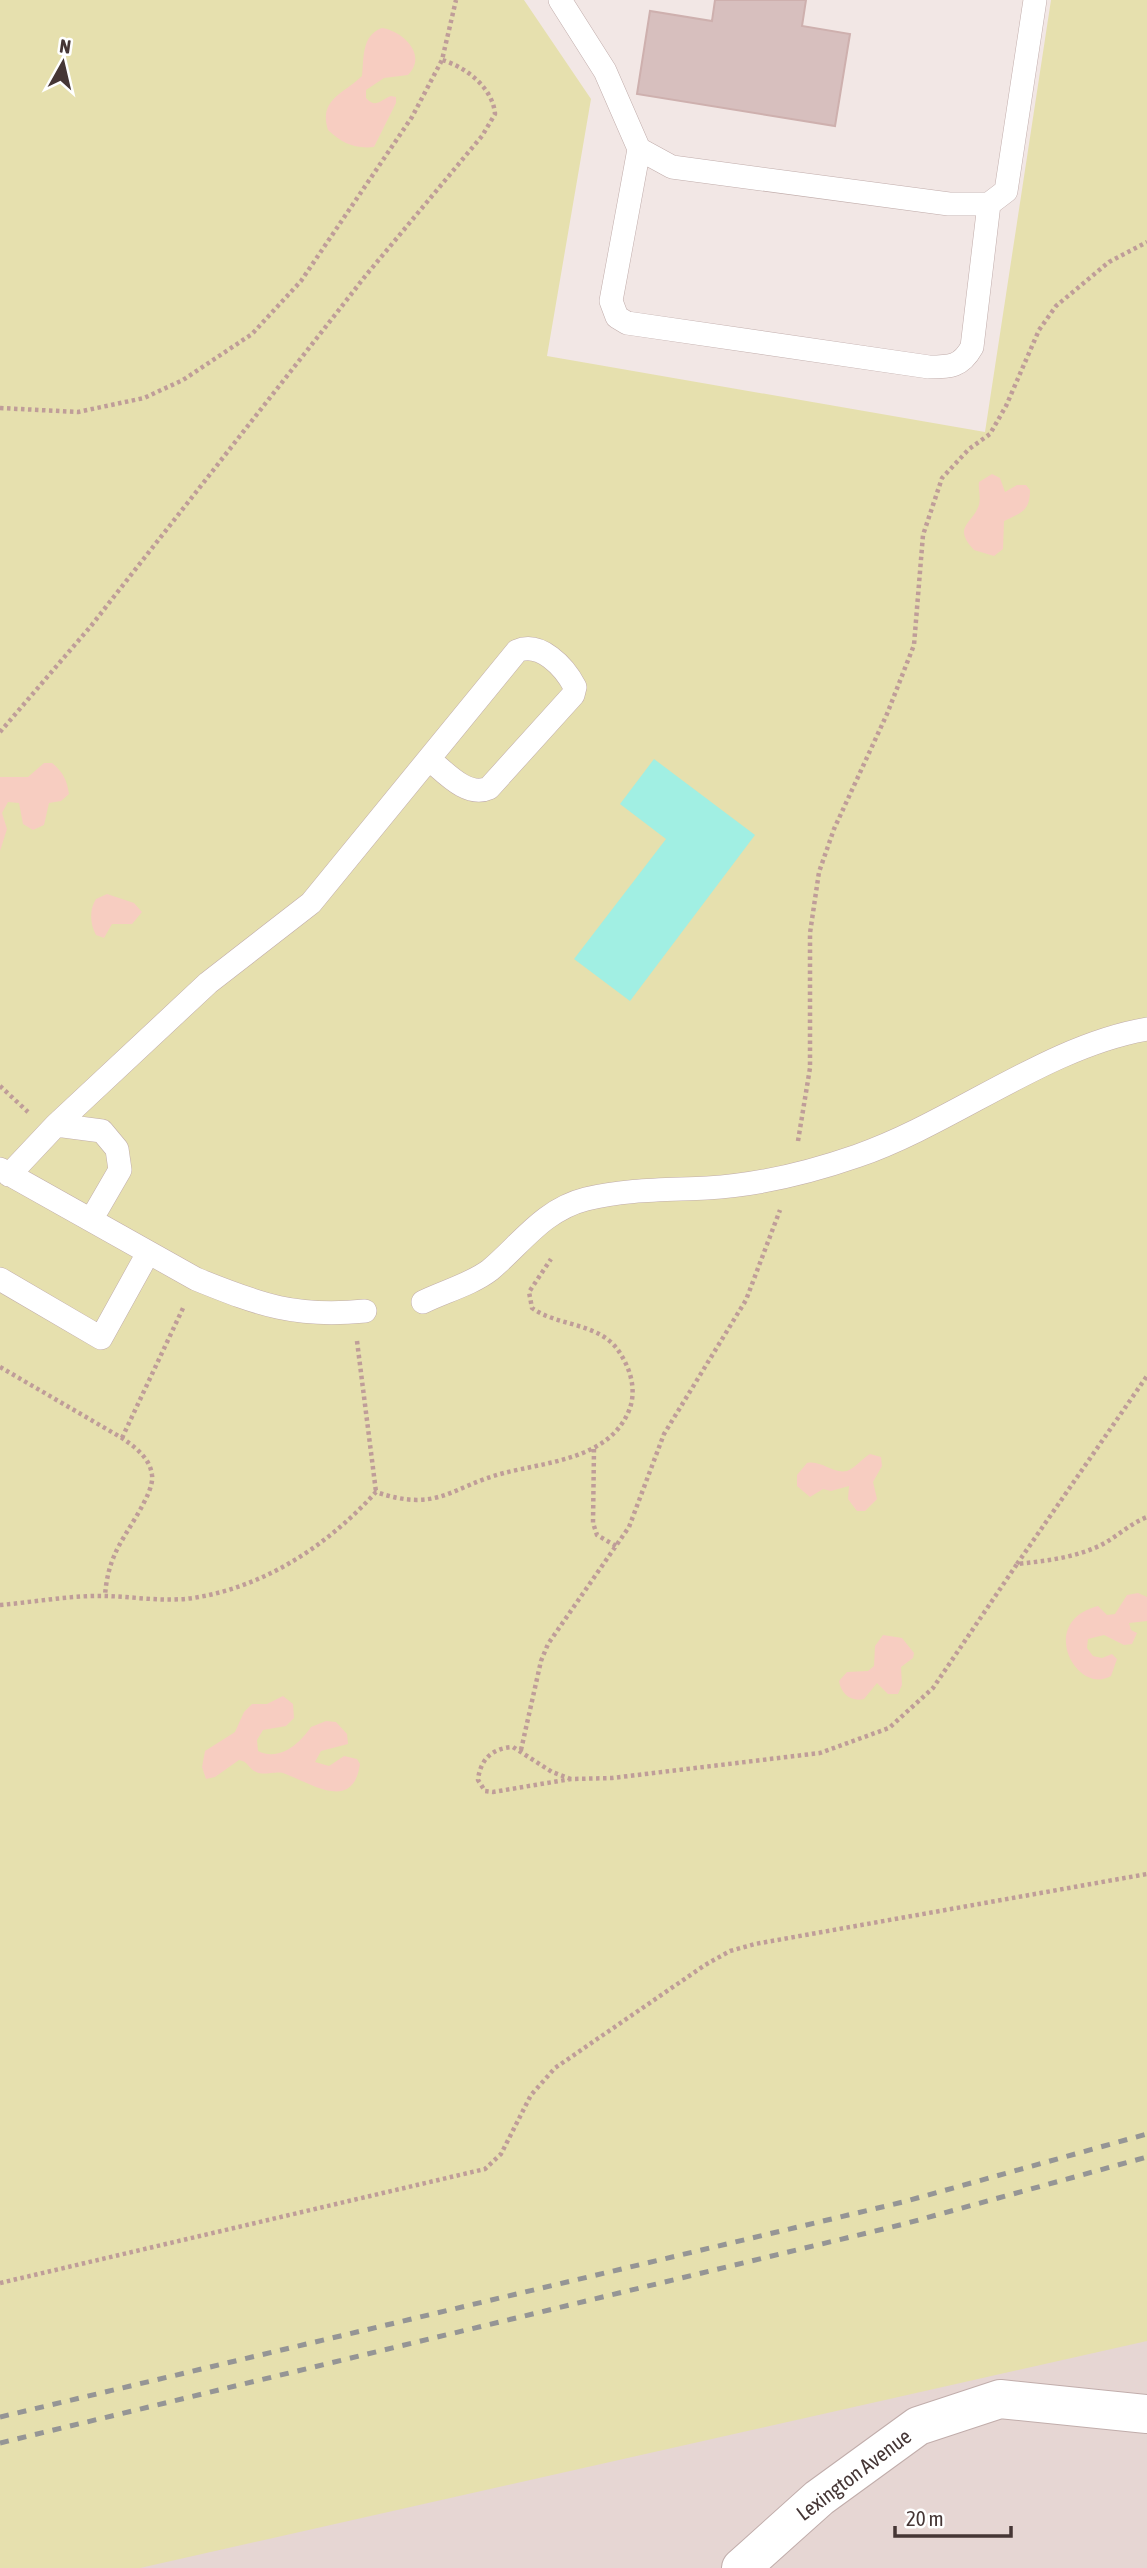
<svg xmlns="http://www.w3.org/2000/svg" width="1147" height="2568" viewBox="0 0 1147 2568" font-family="'Asap Condensed',sans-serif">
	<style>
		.residential { fill: #e6d6d3 }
		.green { fill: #e6e0ae }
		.sand { fill: #f7cdc1 }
		.water { fill: #a1efe3 }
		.building { fill: #d7bfbe; stroke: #ceb0ae; stroke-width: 2 }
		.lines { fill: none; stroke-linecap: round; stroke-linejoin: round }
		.lane-casing { stroke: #c1adab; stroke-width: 24 }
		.street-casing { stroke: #c1adab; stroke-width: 40 }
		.path { stroke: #bf9d99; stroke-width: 4.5; stroke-dasharray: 3.5 3.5; stroke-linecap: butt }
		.lane { stroke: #fff; stroke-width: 23 }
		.street { stroke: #fff; stroke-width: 38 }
		.rail { stroke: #959595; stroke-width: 5; stroke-dasharray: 9 9; stroke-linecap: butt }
		.labels { text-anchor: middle; stroke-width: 5; stroke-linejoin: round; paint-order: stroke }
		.street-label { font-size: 21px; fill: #453635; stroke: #fff }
	</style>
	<rect width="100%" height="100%" fill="#f2e7e5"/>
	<path class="residential" d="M1147,2192V2568H0Z"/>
	<path class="green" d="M0,0H524L591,99L547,356L985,432L1051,0H1147V2341L140,2568H0Z"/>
	<path class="sand" d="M382,28C403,31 428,55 408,75L384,78L366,90V98C376,109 380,100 391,96L396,97V103L374,147C354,149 342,143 328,130C318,99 345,93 362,76C364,60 361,35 382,28Z
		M992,474L1000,478L1005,492L1017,485H1026L1030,490C1030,512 1020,513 1004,521L1003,549L994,556L974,550C952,526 972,525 979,505C981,497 978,489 979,482Z
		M44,763H52C63,772 67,780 69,794L61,801L49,803L44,825L33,830L23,824L19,803L8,802L2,813L7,829L0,851V777H28Z
		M107,894L134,903L142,912L132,924H112L104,938L96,935C90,924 89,910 96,899Z
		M870,1454L881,1457L882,1466L873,1482L877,1499L865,1511H857L848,1499L849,1486L831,1491L823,1489L810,1497L797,1486V1475L807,1463C822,1460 832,1474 847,1471C854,1469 863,1458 870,1454Z
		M1138,1593L1147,1597V1621L1129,1623L1131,1630L1137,1633L1132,1644L1124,1645L1104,1635L1088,1639L1087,1648L1093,1656L1102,1658L1112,1654L1117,1659L1111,1676C1077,1696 1036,1622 1098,1606L1107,1615L1115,1614L1127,1595Z
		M883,1635L902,1638L914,1653L913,1658L901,1667L902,1685L898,1694H888L877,1683L864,1699C851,1702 841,1694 839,1681L847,1672L868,1671L874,1666L875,1646Z
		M283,1696L293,1704L294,1718L286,1726L263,1730L257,1740L258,1751C280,1762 300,1743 311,1727L326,1721L336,1722L347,1734L348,1744L321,1751L315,1762L329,1766L344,1756L357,1759L360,1764C353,1814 309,1782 283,1773C273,1771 265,1776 256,1772C248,1768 248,1761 239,1760L215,1777L206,1779L202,1767L205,1751L235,1732L244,1712L252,1704H267Z"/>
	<path class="water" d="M654,759L755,835L630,1001L574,959L666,839L620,804Z"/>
	<path class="building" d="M715,0H806L802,26L850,34L835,126L637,94L650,11L712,21Z"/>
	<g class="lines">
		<defs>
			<path id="lane" d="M560,0L605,71L639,149L611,301L617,317L627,323L929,367C950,367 961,367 972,347L989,204
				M639,149L672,167L949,204H989L1006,191L1035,0
				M56,1125L102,1131L117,1149L120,1170L91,1220
				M0,1169L196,1279C260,1305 296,1318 365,1311
				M9,1175L56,1125L208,983L311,903L517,651C540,641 564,666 575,687L573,695L489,788C467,798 445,772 429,759
				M0,1279L101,1338L148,1253
				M423,1302C443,1292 472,1284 490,1270C522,1243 543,1210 586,1199C626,1189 667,1190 707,1188C759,1185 808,1173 857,1156C953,1123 1047,1046 1147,1029"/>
			<path id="street" d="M741,2568L819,2498L918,2426L1000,2399L1147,2414"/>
		</defs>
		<use href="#lane" class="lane-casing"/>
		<use href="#street" class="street-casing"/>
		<path class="path" d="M0,408L78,412L144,398L183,380L252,334L301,281L412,117L442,60L456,0
			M0,732L91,626L367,274L482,136L495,114C493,88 466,67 442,60
			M0,1086L28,1112
			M798,1141L810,1068V933L819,872L834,829L887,714L914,645L923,535L942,478L969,449L990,434L1006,406L1039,330L1056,306L1109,262L1147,242
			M357,1341L376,1492
			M0,1367L122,1438C135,1447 150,1458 152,1475C155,1494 123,1534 115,1554C109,1567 106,1581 105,1596
			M122,1438L184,1306
			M594,1449L593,1523L597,1535L616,1546
			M1017,1564L1147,1376
			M0,1605C35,1602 72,1595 107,1596C135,1597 165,1602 193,1598C265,1587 328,1545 376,1492C438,1513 450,1487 504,1473C547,1462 607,1459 628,1413C637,1393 632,1372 620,1353C601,1322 558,1327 532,1308L529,1292L551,1259
			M521,1750L541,1661L548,1644L629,1527L664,1434L746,1300L780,1210
			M571,1779L552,1772L513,1747C492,1748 480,1760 478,1780L485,1791L493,1792L571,1779L612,1778L820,1753L889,1728L933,1688L1017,1564C1045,1561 1073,1558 1099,1546C1116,1538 1129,1524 1147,1517
			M0,2283L485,2169L501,2154L531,2095L555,2068L705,1965L730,1951L755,1944L1147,1874"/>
		<use href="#lane" class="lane"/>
		<use href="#street" class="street"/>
		<path class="rail" d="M0,2417L903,2202L1147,2134
			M0,2443L904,2224L1147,2157"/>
	</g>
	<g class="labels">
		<g class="street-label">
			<text transform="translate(854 2475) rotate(-37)" y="7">Lexington Avenue</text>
		</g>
	</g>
	<g transform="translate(63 63) rotate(8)" stroke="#ffffff" stroke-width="5" paint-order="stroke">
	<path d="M0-5L12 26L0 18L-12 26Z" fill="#453635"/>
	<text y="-10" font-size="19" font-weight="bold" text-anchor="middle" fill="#453635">N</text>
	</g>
	<path d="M895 2526v10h116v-10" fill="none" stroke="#453635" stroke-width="3.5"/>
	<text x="906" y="2526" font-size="21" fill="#453635" stroke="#ffffff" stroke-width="5" paint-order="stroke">20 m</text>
</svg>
